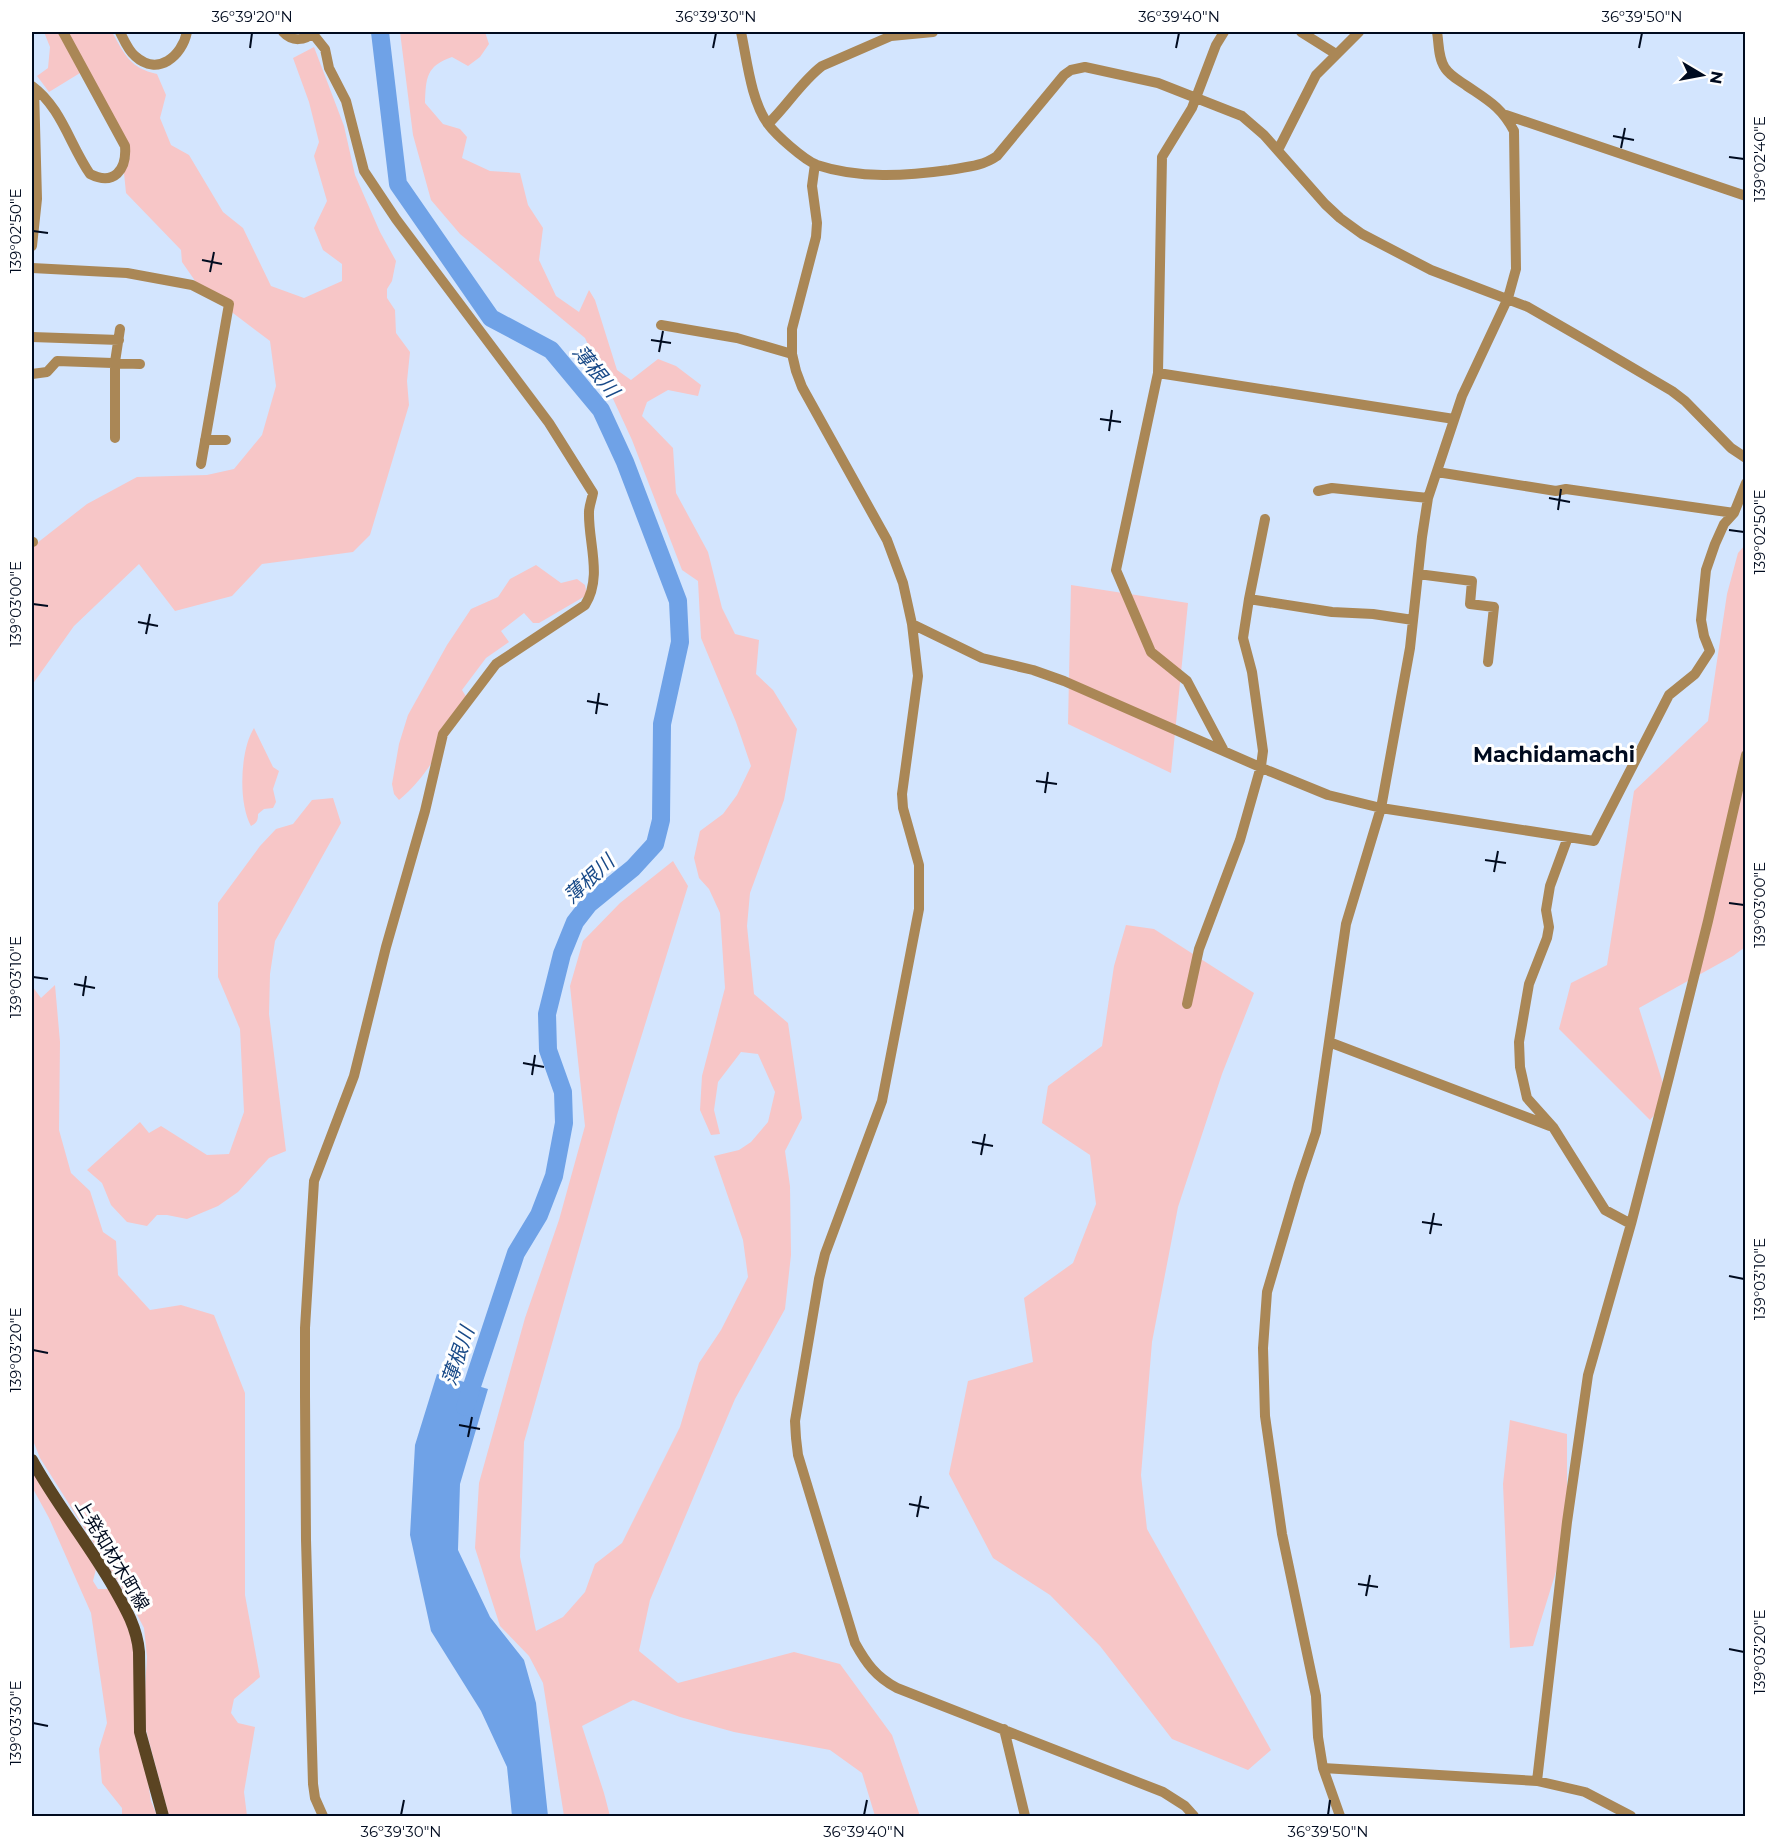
<svg xmlns="http://www.w3.org/2000/svg" width="1777" height="1848" viewBox="0 0 1777 1848" font-family="Montserrat,'Noto Sans JP',sans-serif">
	<style>
		.green { fill: #f7c6c7 }
		.water { fill: #6fa2e7 }
		.lines { fill: none; stroke-linecap: round; stroke-linejoin: round }
		.river { stroke: #6fa2e7; stroke-width: 18 }
		.minor { stroke: #aa8756; stroke-width: 10 }
		.major { stroke: #5b4422; stroke-width: 12 }
		.ticks { fill: none; stroke: #000b1f; stroke-width: 2 }
		.labels { text-anchor: middle; stroke-width: 6; stroke-linejoin: round; paint-order: stroke }
		.street-label { font-size: 18px; fill: #000b1f; stroke: #fff }
		.water-label { font-size: 20px; font-style: italic; fill: #194a88; stroke: #fff }
		.quarter-label { font-size: 21px; font-weight: bold; fill: #000b1f; stroke: #fff }
		.neatline { fill: none; stroke: #000b1f; stroke-width: 2 }
		.ticks-label { font-size: 15px; text-anchor: middle; fill: #000b1f }
	</style>
	<rect width="100%" height="100%" fill="#d3e5fe"/>
	<path class="green" d="M44,32H58L80,73L49,92L37,76L48,68L50,47Z
		M68,32H112C125,55 130,68 157,74L166,95L160,118L171,145L189,155L223,212L243,228L271,286L304,298L342,281V264L323,250L314,228L327,201L314,156L319,142L309,102L293,58L314,47L344,126L355,175L380,232L396,261L392,281L387,289V298L395,310L396,333L410,352L407,381L409,405L370,535L353,552L262,564L232,596L175,611L139,564L74,626L32,685V547L87,504L137,477L207,475L234,469L262,435L276,386L270,341L200,288L182,262L181,250L126,193L124,173L130,157Z
		M400,32H485L489,44L480,57L468,66L452,57C426,66 426,78 425,103L443,124L460,129L467,137L462,158L490,171L520,173L528,205L543,228L539,260L556,296L579,312L589,290L595,300L617,370L631,380L658,359L676,366L701,385L698,396L668,390L647,402L642,416L673,448L676,493L708,552L722,608L735,634L759,640L756,674L773,690L797,729L784,800L750,893L747,926L754,994L788,1023L802,1118L785,1151L790,1186L791,1255L785,1309L735,1399L650,1600L639,1651L678,1683L794,1652L840,1664L892,1735L920,1816H875L862,1773L830,1750L734,1732L680,1717L633,1700L582,1726L604,1793L610,1816H564L543,1683L529,1656L500,1626L475,1548L479,1483L525,1318L559,1220L585,1126L570,986L583,941L620,903L673,861L688,886L617,1115L524,1442L520,1557L536,1631L563,1617L585,1592L595,1564L622,1543L680,1427L699,1363L721,1330L748,1277L743,1240L714,1156L739,1150L751,1142L768,1122L775,1092L758,1054L741,1052L718,1082L714,1110L720,1134L711,1135L700,1110L702,1076L725,988L720,913L709,889L699,878L694,858L700,831L723,814L737,795L751,766L736,722L701,638L698,581L682,570L632,440L585,338L460,234L431,200L413,135Z
		M1745,545V947L1733,956L1639,1008L1668,1099L1650,1120L1559,1029L1571,983L1607,965L1634,791L1708,721L1727,594L1738,553Z
		M536,565L561,583L577,579L585,585L587,595L539,623H533L524,613L501,631L509,642L486,658L462,690L467,698C448,734 431,774 399,800L394,794L392,784L399,744L408,715L447,645L471,609L498,597L510,579Z
		M1071,585L1188,603L1171,773L1068,724Z
		M254,728L273,767L279,771L273,789L276,802L273,808L264,809L258,814C258,820 257,823 251,826C238,803 240,750 254,728Z
		M333,798L341,823L275,941L270,974L269,1014L286,1151L269,1158L238,1192L218,1206L187,1219L167,1215H157L147,1226L127,1222L111,1205L102,1183L87,1170L140,1122L149,1133L161,1126L207,1155L229,1154L244,1112L240,1029L218,977V903L260,846L276,829L293,824L312,800Z
		M1126,925L1154,929L1254,993L1222,1074L1178,1207L1152,1342L1141,1475L1147,1529L1271,1750L1248,1770L1172,1739L1100,1646L1050,1595L993,1558L949,1474L968,1381L1033,1362L1024,1298L1073,1263L1096,1204L1090,1155L1042,1123L1048,1086L1102,1046L1114,966Z
		M55,985L60,1042L59,1130L71,1173L90,1191L103,1232L116,1241L118,1275L150,1310L181,1305L214,1315L245,1393V1595L260,1677L234,1699L231,1713L238,1723L255,1727L244,1792L247,1816H169L146,1730L144,1708L147,1657L144,1628L129,1599L40,1458L32,1438V986L41,998Z
		M1510,1420L1567,1434V1536L1533,1646L1510,1648L1503,1484Z
		M32,1467L96,1569L93,1581L98,1589H110L120,1606L135,1649L147,1776L151,1801L157,1816H122V1808L102,1783L99,1749L107,1723L91,1613L49,1518L32,1487Z"/>
	<path class="water" d="M437,1374L488,1389L460,1484L458,1550L490,1617L524,1660L536,1703L548,1816H512L507,1767L481,1711L431,1631L410,1535L415,1445Z"/>
	<g class="lines">
		<path class="river" d="M380,32L398,184L491,318L551,350L601,410L625,462L678,601L680,642L662,724L661,820L655,844L633,868L589,904L575,922L562,954L547,1014L548,1050L563,1092L564,1123L554,1176L539,1215L516,1253L465,1407"/>
		<path class="minor" d="M120,32C124,40 128,50 135,56C158,77 182,56 187,32
			M283,32C292,42 305,41 314,32
			M741,32C747,60 751,101 768,124C776,135 804,160 817,165C859,179 906,176 949,170C967,167 983,166 997,156L1064,75L1071,70L1085,67L1158,83L1242,116L1264,135L1325,204L1340,218L1362,234L1431,270L1528,307L1594,345L1672,391L1685,401L1731,448L1746,458
			M1301,32L1336,54
			M313,34L325,49L329,68L346,101L364,171L396,219L549,423L593,493C592,499 589,506 589,512C588,542 603,577 585,605L496,664L443,734L425,811L386,947L354,1076L314,1181L305,1328V1396L306,1540L313,1784L315,1798L323,1816
			M32,86C61,107 70,145 90,174C114,186 127,170 125,146L63,32
			M1506,115L1746,196
			M768,124C787,106 801,82 822,66L891,36L933,32
			M1278,150L1316,75L1359,32
			M815,164L812,186L817,223L816,237L792,329V354L796,371L802,387L887,540L903,583L912,624L918,676L902,794L903,808L919,865V909L882,1101L825,1254L819,1279L795,1421L796,1438L798,1455L855,1643C866,1663 876,1677 897,1688L1163,1792L1185,1806L1194,1816
			M32,246L37,199L34,88
			M32,268L127,273L192,285L229,304L201,464
			M661,325L737,338L792,354
			M32,337L119,340
			M1158,373L1454,419
			M32,374L47,372L57,361L140,364
			M115,438V362L120,329
			M205,440H226
			M1437,472L1556,491L1566,489L1734,513
			M1318,491L1332,488L1428,498
			M32,542H33
			M1418,574L1472,581L1470,604L1494,607L1488,662
			M1249,599L1265,519
			M912,624L982,658L1033,670L1064,681L1269,771L1328,795L1381,808L1594,841L1669,695L1695,674L1710,651L1704,636L1701,620L1706,570L1715,544L1724,524L1734,513L1746,483
			M1223,749L1187,681L1151,652L1116,570L1158,373L1162,157L1192,108L1216,45L1224,32
			M1568,837L1550,886L1546,910L1549,927L1547,938L1529,984L1519,1042L1520,1067L1527,1098L1553,1127L1605,1210L1631,1224
			M1187,1004L1199,949L1240,840L1261,766L1263,751L1252,672L1243,638L1249,599L1332,612L1373,614L1413,620
			M1329,1042L1550,1126
			M1004,1729L1025,1816
			M1323,1768L1537,1781L1585,1792L1631,1816
			M1537,1781L1567,1522L1588,1375L1631,1224L1669,1077L1708,921L1746,755
			M1340,1816L1323,1768L1318,1737L1316,1696L1282,1534L1265,1416L1263,1348L1267,1292L1299,1183L1316,1132L1346,924L1381,808L1410,648L1422,537L1428,498L1462,396L1508,298L1516,269L1514,131C1501,107 1489,101 1467,86C1460,81 1450,76 1445,68C1438,58 1439,43 1437,32"/>
		<path class="major" d="M32,1460C56,1504 89,1544 114,1588C126,1609 137,1628 139,1652L140,1732L163,1816"/>
	</g>
	<path class="ticks" d="M250,48L252,33M713,48L716,33M1176,48L1179,33M1639,48L1642,33M1613,136L1634,140M1621,148L1625,128M1729,157L1744,159M33,231L48,233M202,260L222,264M210,272L214,252M651,340L671,343M659,352L663,331M1100,419L1121,422M1109,431L1112,410M1549,498L1570,502M1558,510L1561,489M1729,530L1744,532M33,604L48,606M138,622L158,626M146,634L150,614M587,701L608,705M596,714L599,693M1036,781L1057,784M1045,793L1048,772M1485,860L1506,863M1494,872L1498,851M1729,903L1744,905M33,977L48,979M74,984L95,988M83,996L86,976M523,1063L544,1067M532,1075L535,1055M972,1142L993,1146M981,1155L985,1134M1422,1222L1442,1225M1430,1234L1434,1213M1729,1276L1744,1279M33,1350L48,1353M459,1425L480,1429M468,1437L472,1417M909,1504L929,1508M917,1517L921,1496M1358,1584L1378,1587M1366,1596L1370,1575M1729,1649L1744,1652M33,1723L48,1726M401,1815L404,1800M864,1815L867,1800M1328,1815L1330,1800"/>
	<g class="labels">
		<g class="street-label">
			<text transform="translate(112 1555) rotate(59)" y="6">上発知材木町線</text>
		</g>
		<g class="water-label">
			<text transform="translate(596 371) rotate(51)" y="7">薄根川</text>
			<text transform="translate(589 879) rotate(-43)" y="7">薄根川</text>
			<text transform="translate(458 1356) rotate(-71)" y="7">薄根川</text>
		</g>
		<g class="quarter-label">
			<text x="1554" y="762">Machidamachi</text>
		</g>
	</g>
	<rect width="1777" height="1848" fill="none" stroke="#ffffff" stroke-width="66"/>
	<g transform="translate(1702 75) rotate(100)" stroke="#ffffff" stroke-width="4.5" paint-order="stroke">
	<path d="M0-4.5L10 22L0 15L-10 22Z" fill="#000b1f"/>
	<text y="-9" font-size="16" font-weight="bold" text-anchor="middle" fill="#000b1f">N</text>
	</g>
	<rect x="33" y="33" width="1711" height="1782" class="neatline"/>
	<g class="ticks-label">
		<text x="252" y="22">36°39'20"N</text>
		<text x="716" y="22">36°39'30"N</text>
		<text x="1179" y="22">36°39'40"N</text>
		<text x="1642" y="22">36°39'50"N</text>
		<text transform="translate(1760 159) rotate(-90)" y="5">139°02'40"E</text>
		<text transform="translate(16 231) rotate(-90)" y="5">139°02'50"E</text>
		<text transform="translate(1760 532) rotate(-90)" y="5">139°02'50"E</text>
		<text transform="translate(16 604) rotate(-90)" y="5">139°03'00"E</text>
		<text transform="translate(1760 905) rotate(-90)" y="5">139°03'00"E</text>
		<text transform="translate(16 977) rotate(-90)" y="5">139°03'10"E</text>
		<text transform="translate(1760 1279) rotate(-90)" y="5">139°03'10"E</text>
		<text transform="translate(16 1350) rotate(-90)" y="5">139°03'20"E</text>
		<text transform="translate(1760 1652) rotate(-90)" y="5">139°03'20"E</text>
		<text transform="translate(16 1723) rotate(-90)" y="5">139°03'30"E</text>
		<text x="401" y="1837">36°39'30"N</text>
		<text x="864" y="1837">36°39'40"N</text>
		<text x="1328" y="1837">36°39'50"N</text>
	</g>
</svg>
